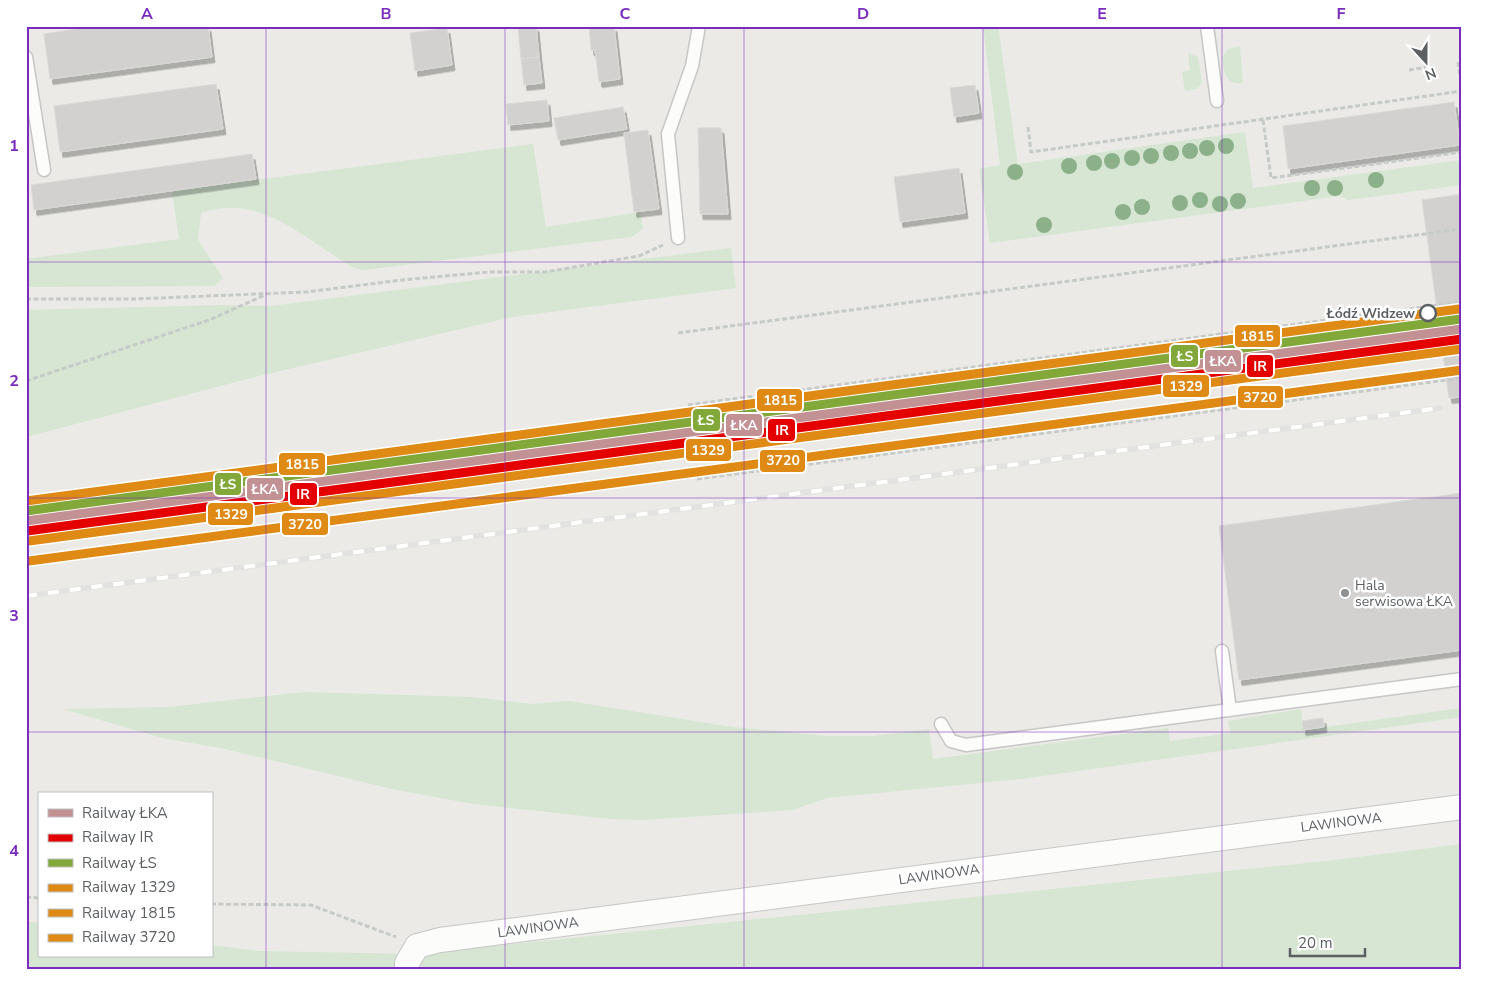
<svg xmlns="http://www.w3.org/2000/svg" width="1488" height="995" viewBox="0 0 1488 995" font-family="'Nunito Sans',sans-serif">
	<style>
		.green { fill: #d6e6d3 }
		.building { fill: #d2d1cf; stroke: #dad9d6; filter: url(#shadow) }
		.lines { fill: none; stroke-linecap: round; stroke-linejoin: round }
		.lane-casing { stroke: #c6c6c6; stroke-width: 15 }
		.street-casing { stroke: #c6c6c6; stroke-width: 26 }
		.path { stroke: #c6cac8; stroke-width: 3; stroke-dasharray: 5 2.5; stroke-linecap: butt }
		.lane { stroke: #fcfcfb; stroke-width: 12 }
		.street { stroke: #fcfcfb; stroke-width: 24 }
		.rail-casing { stroke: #e2e2e2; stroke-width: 5.5 }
		.rail { stroke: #fff; stroke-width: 4; stroke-dasharray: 11; stroke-linecap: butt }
		.rail-1-casing { stroke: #fff; stroke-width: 12 }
		.rail-2-casing { stroke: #fff; stroke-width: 12 }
		.rail-3-casing { stroke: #fff; stroke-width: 12 }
		.rail-4-casing { stroke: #fff; stroke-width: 12 }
		.rail-5-casing { stroke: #fff; stroke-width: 12 }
		.rail-6-casing { stroke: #fff; stroke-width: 12 }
		.rail-1 { stroke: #c19193; stroke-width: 9 }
		.rail-2 { stroke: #e50000; stroke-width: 9 }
		.rail-3 { stroke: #81a838; stroke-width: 9 }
		.rail-4 { stroke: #de8a14; stroke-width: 9 }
		.rail-5 { stroke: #de8a14; stroke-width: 9 }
		.rail-6 { stroke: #de8a14; stroke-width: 9 }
		.tree { fill: #8cb08a }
		.grid { fill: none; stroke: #7b2cbf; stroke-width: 1; stroke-opacity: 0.55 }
		.stop-dot { fill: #fff; stroke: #5c6063; stroke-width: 2.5 }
		.poi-dot { fill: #8e9091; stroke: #fff; stroke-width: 2 }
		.labels { text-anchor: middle; stroke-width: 5; stroke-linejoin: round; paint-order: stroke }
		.stop-label { font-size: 14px; font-weight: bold; fill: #5c6063; stroke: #fff; text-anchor: end }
		.poi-label { font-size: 14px; fill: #5c6063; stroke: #fff; text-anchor: start }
		.street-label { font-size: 14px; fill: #5c6063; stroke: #fff }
		.line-badge { stroke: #fff; stroke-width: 2 }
		.badge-label { font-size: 14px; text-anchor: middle; font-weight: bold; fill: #fff }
		.neatline { fill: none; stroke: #7b2cbf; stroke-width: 2 }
		.grid-label { font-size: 16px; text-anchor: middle; font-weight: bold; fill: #7b2cbf }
	</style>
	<defs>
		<filter id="shadow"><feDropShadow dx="3" dy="5.5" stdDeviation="0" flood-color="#0004"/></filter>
	</defs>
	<rect width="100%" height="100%" fill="#ebeae6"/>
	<path class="green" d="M983,26H998L1018,164L1245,132L1253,188L1462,160V185L1348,200L1340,196L990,243L979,169L1000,165Z
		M1240,46L1243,83C1226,86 1222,71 1223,56L1228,49Z
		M1188,53L1198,57L1202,82L1197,89L1185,91L1182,72L1190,70Z
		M533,144L546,227L640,212L643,228L632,237L364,270L354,268C305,240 262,192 201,213L198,240L223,278L214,286L26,287V259L179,239L172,191Z
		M731,248L736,288L512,317L259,376L26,437V310L221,305L271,306Z
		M304,692L472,697L532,704L569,701L732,727L828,736H873L929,729L933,759L1168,728L1170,741L1231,733L1228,721L1301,709L1303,730L1462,708V717L1021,779L827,798L793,810L642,820L611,819L473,804L392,789L221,748L162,738L63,709L168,707Z
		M1462,844V969H26V921L39,923V956H211V945L258,951L416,954L1327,861Z"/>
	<path class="building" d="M96,26H208L212,57L50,79L44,34Z
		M518,26H536L539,57L521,59Z
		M589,26H614L620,79L599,82L595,50H591Z
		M447,28L452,65L415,71L410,33Z
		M539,57L542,83L524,85L521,59Z
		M216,84L223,129L60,152L54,106Z
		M975,85L979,113L954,117L950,88Z
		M547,100L549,121L508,125L506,104Z
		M1454,102L1460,145L1288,169L1283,126Z
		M623,107L627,129L558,140L554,118Z
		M698,128H721L728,214H700Z
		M648,130L659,209L634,212L624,133Z
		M252,154L256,179L34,210L31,185Z
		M959,168L965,213L900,222L894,177Z
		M1462,194V397L1449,398L1422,200Z
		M1462,493V650L1239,680L1219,526Z
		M1323,718L1324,727L1303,730L1302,721Z"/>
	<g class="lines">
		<defs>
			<path id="lane" d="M1207,26L1217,101
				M26,57L44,170
				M678,238L668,134L692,66L699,26
				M1222,651L1230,710
				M941,724L951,741L966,745L1462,679"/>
			<path id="street" d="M407,969V963L417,946L440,940L1462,807"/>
		</defs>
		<use href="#lane" class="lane-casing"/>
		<use href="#street" class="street-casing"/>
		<path class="path" d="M1458,62L1462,90
			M1409,70L1427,67
			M1263,120L1271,178L1462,152
			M1028,127L1031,152L1462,91
			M26,299H134L306,292L402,280L489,272H545L639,256L663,245
			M678,333L1462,229
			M26,381L209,320L265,295
			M688,405L1462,302
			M697,479L1462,378
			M26,897L39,898
			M211,904L311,905L396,937"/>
		<use href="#lane" class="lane"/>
		<use href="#street" class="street"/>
		<defs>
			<path id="rail" d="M26,596L1440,408"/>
		</defs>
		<use href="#rail" class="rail-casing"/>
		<use href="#rail" class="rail"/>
		<defs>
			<path id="rail-1" d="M26,521L1462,329"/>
			<path id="rail-2" d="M27,531L1462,339"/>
			<path id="rail-3" d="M26,511L1461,319"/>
			<path id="rail-4" d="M29,541L1462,349"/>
			<path id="rail-5" d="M26,501L1459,309"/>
			<path id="rail-6" d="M29,561L1462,370"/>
		</defs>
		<use href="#rail-1" class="rail-1-casing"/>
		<use href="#rail-2" class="rail-2-casing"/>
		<use href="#rail-3" class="rail-3-casing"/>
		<use href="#rail-4" class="rail-4-casing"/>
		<use href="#rail-5" class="rail-5-casing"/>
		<use href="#rail-6" class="rail-6-casing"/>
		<use href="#rail-1" class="rail-1"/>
		<use href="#rail-2" class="rail-2"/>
		<use href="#rail-3" class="rail-3"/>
		<use href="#rail-4" class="rail-4"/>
		<use href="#rail-5" class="rail-5"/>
		<use href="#rail-6" class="rail-6"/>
	</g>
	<g class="tree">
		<circle cx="1226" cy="146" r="8"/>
		<circle cx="1207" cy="148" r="8"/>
		<circle cx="1190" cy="151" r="8"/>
		<circle cx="1171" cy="153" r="8"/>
		<circle cx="1151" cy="156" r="8"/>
		<circle cx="1132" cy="158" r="8"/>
		<circle cx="1112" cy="161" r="8"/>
		<circle cx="1094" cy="163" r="8"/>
		<circle cx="1069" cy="166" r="8"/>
		<circle cx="1015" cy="172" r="8"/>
		<circle cx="1376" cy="180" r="8"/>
		<circle cx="1312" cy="188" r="8"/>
		<circle cx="1335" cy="188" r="8"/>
		<circle cx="1200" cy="200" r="8"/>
		<circle cx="1238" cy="201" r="8"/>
		<circle cx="1180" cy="203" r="8"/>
		<circle cx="1220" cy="204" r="8"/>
		<circle cx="1142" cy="207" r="8"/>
		<circle cx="1123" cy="212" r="8"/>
		<circle cx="1044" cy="225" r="8"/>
	</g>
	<path class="grid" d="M266,26V969M505,26V969M744,26V969M983,26V969M1222,26V969M26,262H1462M26,498H1462M26,732H1462"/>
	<circle class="stop-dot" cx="1428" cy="313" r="8"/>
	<circle class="poi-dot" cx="1345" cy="593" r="5"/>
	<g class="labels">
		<g class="stop-label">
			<text x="1415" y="318">Łódź Widzew</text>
		</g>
		<g class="poi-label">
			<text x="1355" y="590">Hala<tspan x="1355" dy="16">serwisowa ŁKA</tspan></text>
		</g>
		<g class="street-label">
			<text transform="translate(1341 822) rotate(-7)" y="5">LAWINOWA</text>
			<text transform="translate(939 874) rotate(-8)" y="5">LAWINOWA</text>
			<text transform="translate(538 927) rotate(-8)" y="5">LAWINOWA</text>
		</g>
	</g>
	<g class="line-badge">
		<rect x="1234" y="324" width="47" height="24" rx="5" fill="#de8a14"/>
		<rect x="1170" y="344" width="29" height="24" rx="5" fill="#81a838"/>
		<rect x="1204" y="349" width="38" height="24" rx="5" fill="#c19193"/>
		<rect x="1246" y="354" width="28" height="24" rx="5" fill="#e50000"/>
		<rect x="1162" y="374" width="48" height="24" rx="5" fill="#de8a14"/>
		<rect x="1237" y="385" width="47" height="24" rx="5" fill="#de8a14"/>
		<rect x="756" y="388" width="47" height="24" rx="5" fill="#de8a14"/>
		<rect x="692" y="408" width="29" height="24" rx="5" fill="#81a838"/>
		<rect x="725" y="413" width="38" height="24" rx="5" fill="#c19193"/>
		<rect x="767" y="418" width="29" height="24" rx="5" fill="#e50000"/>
		<rect x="685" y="438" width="47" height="24" rx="5" fill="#de8a14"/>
		<rect x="759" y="449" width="47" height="24" rx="5" fill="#de8a14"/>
		<rect x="278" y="452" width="48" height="24" rx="5" fill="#de8a14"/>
		<rect x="214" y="472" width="28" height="24" rx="5" fill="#81a838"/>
		<rect x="246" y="477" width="38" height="24" rx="5" fill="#c19193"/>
		<rect x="289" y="482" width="29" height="24" rx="5" fill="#e50000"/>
		<rect x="207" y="502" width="47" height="24" rx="5" fill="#de8a14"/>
		<rect x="281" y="512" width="48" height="24" rx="5" fill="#de8a14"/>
	</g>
	<g class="badge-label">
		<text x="1257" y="341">1815</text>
		<text x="1185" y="361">ŁS</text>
		<text x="1223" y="366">ŁKA</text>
		<text x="1260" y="371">IR</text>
		<text x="1186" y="391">1329</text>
		<text x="1260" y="402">3720</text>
		<text x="780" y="405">1815</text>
		<text x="706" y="425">ŁS</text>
		<text x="744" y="430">ŁKA</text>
		<text x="782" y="435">IR</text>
		<text x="708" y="455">1329</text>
		<text x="783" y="465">3720</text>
		<text x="302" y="469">1815</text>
		<text x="228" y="489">ŁS</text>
		<text x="265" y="494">ŁKA</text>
		<text x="303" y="499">IR</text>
		<text x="231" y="519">1329</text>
		<text x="305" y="529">3720</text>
	</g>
	<rect width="1488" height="995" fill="none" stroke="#ffffff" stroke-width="55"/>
	<rect x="38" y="792" width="175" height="165" fill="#ffffff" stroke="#bebfc1"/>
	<rect x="48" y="809" width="25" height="8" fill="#c19193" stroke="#bebfc1"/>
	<text x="82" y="818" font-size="15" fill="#5c6063">Railway ŁKA</text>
	<rect x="48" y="834" width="25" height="8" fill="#e50000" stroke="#bebfc1"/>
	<text x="82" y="842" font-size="15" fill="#5c6063">Railway IR</text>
	<rect x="48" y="859" width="25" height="8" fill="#81a838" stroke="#bebfc1"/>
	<text x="82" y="868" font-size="15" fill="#5c6063">Railway ŁS</text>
	<rect x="48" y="884" width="25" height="8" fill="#de8a14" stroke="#bebfc1"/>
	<text x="82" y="892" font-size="15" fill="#5c6063">Railway 1329</text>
	<rect x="48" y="909" width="25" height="8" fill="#de8a14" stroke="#bebfc1"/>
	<text x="82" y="918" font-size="15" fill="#5c6063">Railway 1815</text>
	<rect x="48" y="934" width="25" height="8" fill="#de8a14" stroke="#bebfc1"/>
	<text x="82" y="942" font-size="15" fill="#5c6063">Railway 3720</text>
	<g transform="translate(1426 62) rotate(159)" stroke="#ffffff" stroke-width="4" paint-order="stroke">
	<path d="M0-4L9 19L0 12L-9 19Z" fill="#5c6063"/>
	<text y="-8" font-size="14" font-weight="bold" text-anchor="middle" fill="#5c6063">N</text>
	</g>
	<path d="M1290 948v8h75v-8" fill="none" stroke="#5c6063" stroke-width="2.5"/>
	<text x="1298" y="948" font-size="15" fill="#5c6063" stroke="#ffffff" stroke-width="4" paint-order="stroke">20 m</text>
	<rect x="28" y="28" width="1432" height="940" class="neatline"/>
	<g class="grid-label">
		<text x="147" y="19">A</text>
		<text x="386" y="19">B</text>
		<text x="625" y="19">C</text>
		<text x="863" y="19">D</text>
		<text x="1102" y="19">E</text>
		<text x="1341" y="19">F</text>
		<text x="14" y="151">1</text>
		<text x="14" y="386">2</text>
		<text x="14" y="621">3</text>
		<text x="14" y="856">4</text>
	</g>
</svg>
